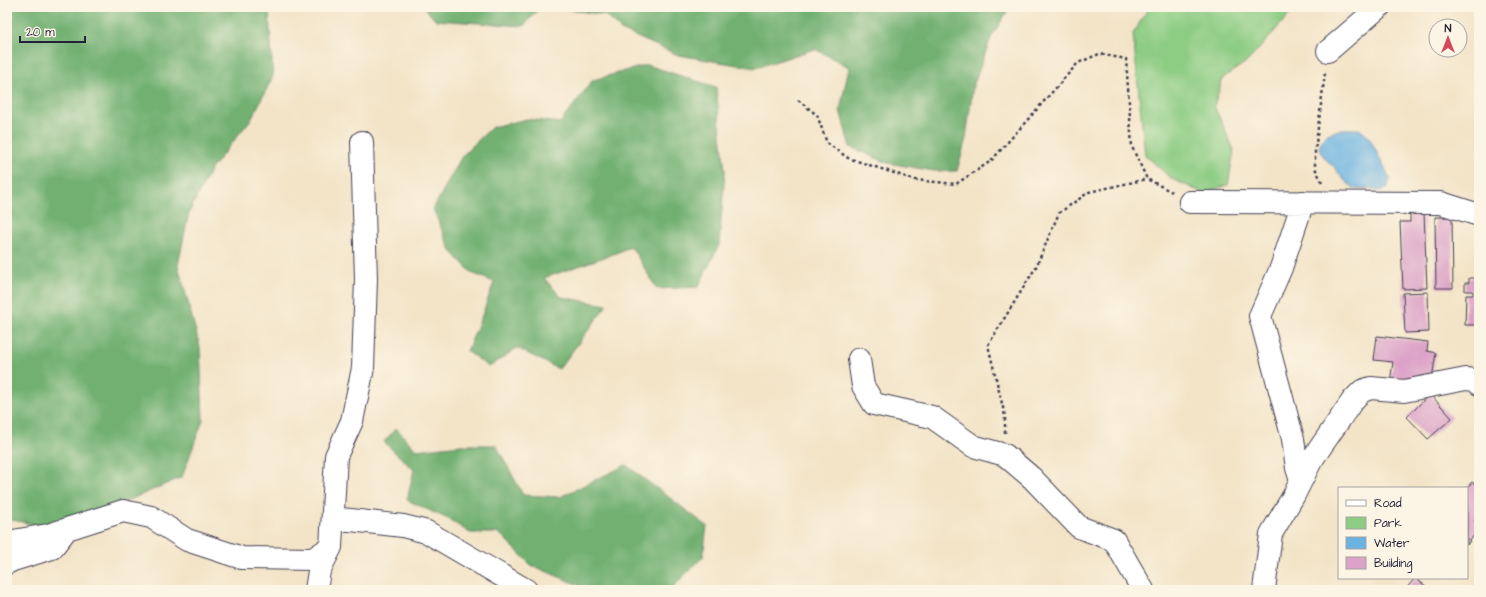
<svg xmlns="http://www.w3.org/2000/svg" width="1486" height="597" viewBox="0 0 1486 597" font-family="'Architects Daughter',sans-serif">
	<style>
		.green { fill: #8ccc83; stroke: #57775f }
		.forest { fill: #71b071; stroke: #4a6956 }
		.water { fill: #6ab2e1; stroke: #466a8e }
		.building { fill: #dca2c7 }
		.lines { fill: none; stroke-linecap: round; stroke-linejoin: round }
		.minor-casing { stroke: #413f50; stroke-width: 24 }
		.path { stroke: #413f50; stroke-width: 2.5; stroke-dasharray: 3 3; stroke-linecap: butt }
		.minor { stroke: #fff; stroke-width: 22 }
	</style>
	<rect width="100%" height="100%" fill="#fcf5e5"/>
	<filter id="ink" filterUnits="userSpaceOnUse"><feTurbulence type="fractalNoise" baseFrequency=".025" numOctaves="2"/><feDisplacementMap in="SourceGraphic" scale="8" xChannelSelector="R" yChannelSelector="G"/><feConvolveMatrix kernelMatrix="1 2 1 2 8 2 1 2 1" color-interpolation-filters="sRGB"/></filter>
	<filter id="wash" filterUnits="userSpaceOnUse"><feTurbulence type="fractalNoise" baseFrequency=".012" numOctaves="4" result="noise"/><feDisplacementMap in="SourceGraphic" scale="16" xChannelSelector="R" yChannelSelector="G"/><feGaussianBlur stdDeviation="0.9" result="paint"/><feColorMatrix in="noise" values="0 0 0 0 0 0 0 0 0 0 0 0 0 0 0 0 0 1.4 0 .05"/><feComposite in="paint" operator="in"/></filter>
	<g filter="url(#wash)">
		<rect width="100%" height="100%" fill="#f3e4c8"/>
		<path class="green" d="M1149,7H1293L1294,9L1249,60L1223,78L1214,106L1234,150L1228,185L1203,193L1172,179L1145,155L1133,34Z"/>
		<path class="forest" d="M7,7H275L269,14L273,76L252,118L211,169L189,212L178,265L200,347L203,420L182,477L68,527H48L7,519Z
			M424,7H540L524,26L435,20Z
			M553,7H1010L991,38L973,86L966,138L957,171H934L888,163L850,147L840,110L849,67L815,49L755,68L678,55L621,30L605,15Z
			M647,65L716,87L725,171L719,245L698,287L657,289L631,246L616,253L544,278L561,297L607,305L559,369L517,348L489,367L467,351L483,313L494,282L472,273L451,251L433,209L462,156L492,127L527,119L560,123L593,80Z
			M396,428L416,450L461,445H496L523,495L560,497L626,465L707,526L703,557L674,586L673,590H590L531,565L499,533H470L448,519L407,500L414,470L384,442Z"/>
		<path class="water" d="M1345,129H1359L1369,137L1390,179L1387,189C1383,190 1378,191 1374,190C1372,190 1370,188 1368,188C1365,188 1361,190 1358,189C1350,189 1337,172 1333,165H1331L1321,153L1319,147C1325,132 1330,132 1345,129Z"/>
		<g id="blocks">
			<path class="building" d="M1337,7H1353L1348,10Z
				M1424,213L1427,288L1403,289L1400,222H1410V214Z
				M1435,217H1452L1453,288H1436Z
				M1469,278H1479V325H1465L1466,295H1473V291H1465V283H1469Z
				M1428,292L1429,332L1405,333L1403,293Z
				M1377,336L1428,342L1427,351L1436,353L1432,378L1390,382L1393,362L1374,360Z
				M1430,394L1452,418L1428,439L1407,417Z
				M1472,482L1479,487V517L1478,516L1474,522L1479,526V528L1467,545V488Z
				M1415,578L1431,590H1405Z"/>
		</g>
	</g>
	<g filter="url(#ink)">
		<use href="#blocks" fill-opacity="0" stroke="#413f50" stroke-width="1"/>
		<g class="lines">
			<defs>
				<path id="minor" d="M1328,51L1379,7
					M1190,202L1441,203L1479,215
					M859,359L863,386L874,404L932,417L973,446L1005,455L1032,478L1079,527L1114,540L1143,590
					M1301,481L1297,468L1293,439L1260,316L1281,268L1303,202
					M333,518L403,526L427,532L526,590
					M7,542L48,535L64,530
					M7,563L13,560L52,548L67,529L123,511L151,517L187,540L242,558L313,559L331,547
					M316,590L319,571L331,547L336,456L352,421L363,368L366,279L362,142
					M1264,590L1271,534L1294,495L1311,461L1353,400L1362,391L1371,388L1404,391L1466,379L1475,380L1479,384"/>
			</defs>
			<use href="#minor" class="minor-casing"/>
			<path class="path" d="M798,100L817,115L827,143L848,158L915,180L956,184L991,161L1078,63L1099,54L1126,59L1132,147L1147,179L1172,192
				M1322,182L1315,168V151L1325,73
				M1005,433V416L988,345L1036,267L1059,213L1089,192L1147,179"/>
			<use href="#minor" class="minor"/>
		</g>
	</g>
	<rect width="1486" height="597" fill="none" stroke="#fcf5e5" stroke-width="24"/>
	<rect x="1338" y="487" width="130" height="92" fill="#fcf5e5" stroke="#a5a1a1"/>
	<rect x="1346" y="500" width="20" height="6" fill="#ffffff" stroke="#a5a1a1"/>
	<text x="1374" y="507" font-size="12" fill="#22223b">Road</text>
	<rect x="1346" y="517" width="20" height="12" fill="#8ccc83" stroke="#a5a1a1"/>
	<text x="1374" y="527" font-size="12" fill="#22223b">Park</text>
	<rect x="1346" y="537" width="20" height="12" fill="#6ab2e1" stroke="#a5a1a1"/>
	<text x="1374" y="547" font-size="12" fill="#22223b">Water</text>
	<rect x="1346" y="557" width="20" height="12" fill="#dca2c7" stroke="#a5a1a1"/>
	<text x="1374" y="567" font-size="12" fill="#22223b">Building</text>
	<g transform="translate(1448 38)"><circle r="19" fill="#fcf5e5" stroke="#a5a1a1"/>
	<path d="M0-3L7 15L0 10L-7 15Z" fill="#d1495b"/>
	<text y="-6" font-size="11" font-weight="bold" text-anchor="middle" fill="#22223b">N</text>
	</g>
	<path d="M20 36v6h65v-6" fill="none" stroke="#22223b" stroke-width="2"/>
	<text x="26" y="36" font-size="12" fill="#22223b" stroke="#fcf5e5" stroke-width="3" paint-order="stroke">20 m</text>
</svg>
